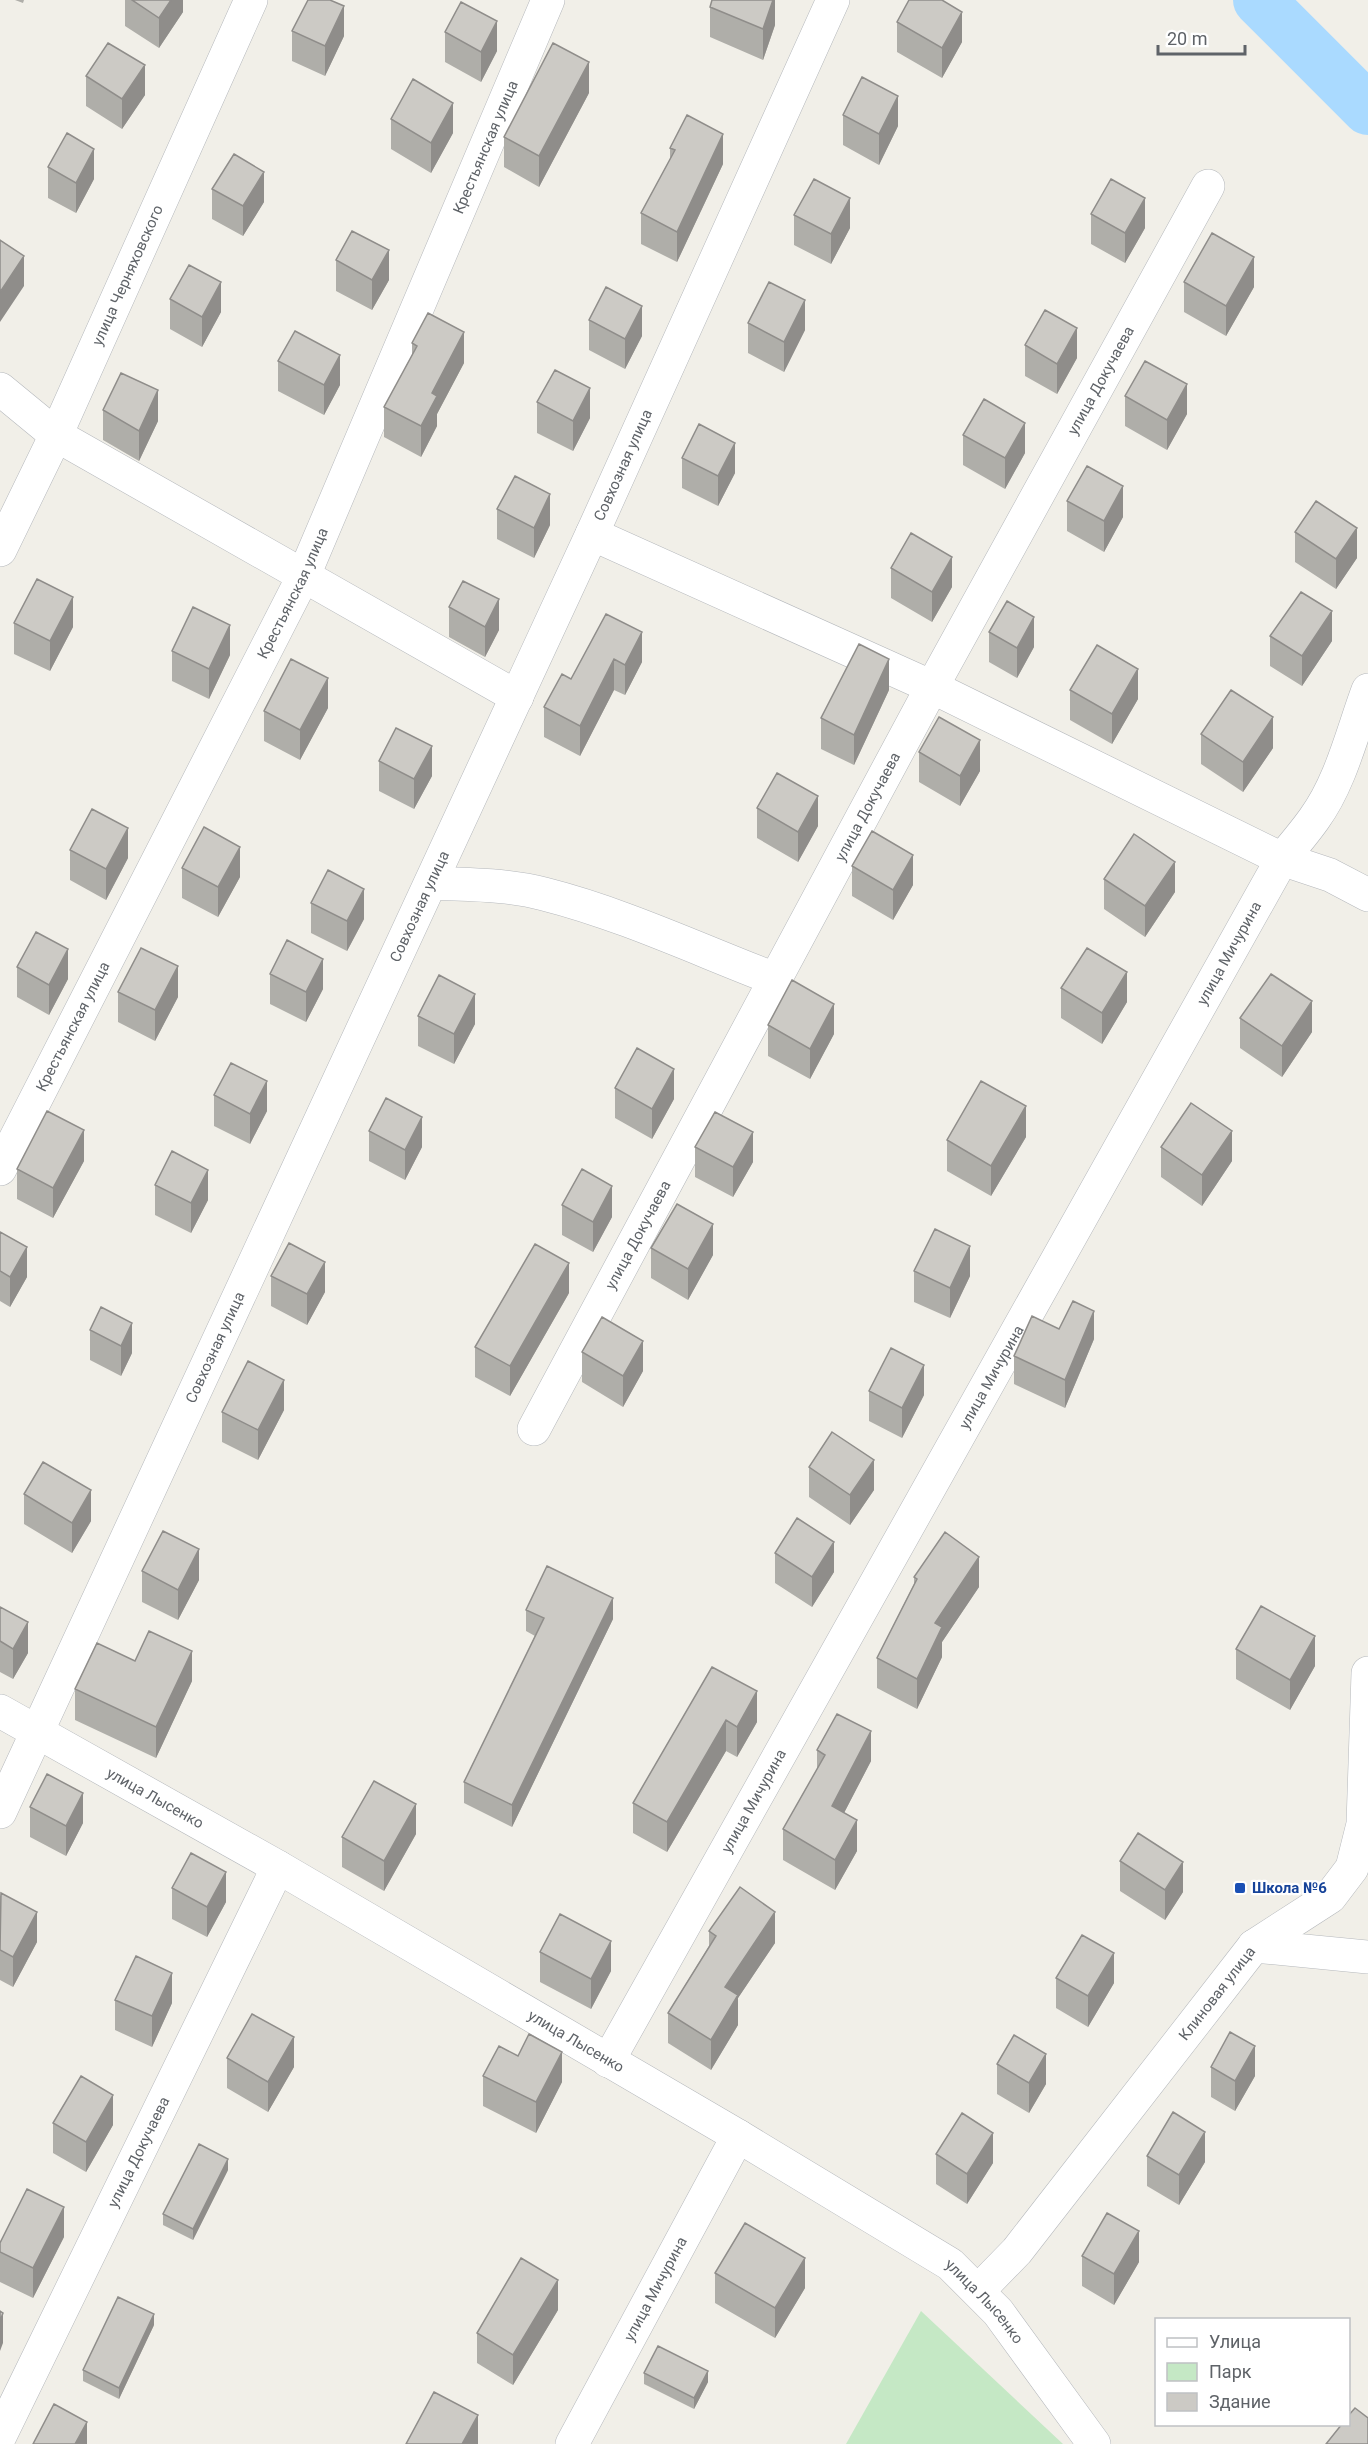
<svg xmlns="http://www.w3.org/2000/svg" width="1368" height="2444" viewBox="0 0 1368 2444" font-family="Roboto,sans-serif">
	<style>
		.green { fill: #c5e8c5 }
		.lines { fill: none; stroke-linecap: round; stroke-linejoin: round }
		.river { stroke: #aadaff; stroke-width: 52 }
		.minor-casing { stroke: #b5b8bc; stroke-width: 34 }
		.minor { stroke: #fff; stroke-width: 33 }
		.wall { fill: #afaea9 }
		.shaded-wall { fill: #8f8d8a }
		.building { fill: #cccac5; stroke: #8f8d8a; stroke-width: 1.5 }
		.transit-dot { fill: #1a4fb4; stroke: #fff; stroke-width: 2 }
		.labels { text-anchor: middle; stroke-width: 4.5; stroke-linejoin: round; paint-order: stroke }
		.street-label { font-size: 15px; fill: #5f6368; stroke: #fff }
		.transit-label { font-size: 15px; font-weight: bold; fill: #164399; stroke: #fff; text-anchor: start }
	</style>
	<rect width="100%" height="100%" fill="#f1efe8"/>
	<path class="green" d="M921,2311L1063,2444H846Z"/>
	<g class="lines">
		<path class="river" d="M1259,0L1368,109"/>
		<defs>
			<g id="minor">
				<path d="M0,389L56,435L517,697"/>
				<path d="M592,534L932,687L1282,859L1330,875L1368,895"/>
				<path id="s1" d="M0,550L56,435L251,0"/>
				<path d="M431,883C468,885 507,884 544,894C623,914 699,950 775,979"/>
				<path id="s2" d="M0,1169L304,575L548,0"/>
				<path id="s3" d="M534,1429L932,687L1208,186"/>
				<path id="s4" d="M0,1711L278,1867L738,2136L950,2264L998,2312L1094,2444"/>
				<path id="s5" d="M0,1812L592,534L833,0"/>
				<path d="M1254,1946L1368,1957"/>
				<path id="s6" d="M608,2061L1282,859C1293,846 1304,833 1314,819C1341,782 1352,733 1368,690"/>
				<path id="s7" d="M978,2291L1017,2251L1254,1946L1330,1897L1352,1868L1363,1824L1368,1673"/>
				<path id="s8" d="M0,2436L278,1867"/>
				<path id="s9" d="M572,2444L738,2136"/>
			</g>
		</defs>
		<use href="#minor" class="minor-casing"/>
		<use href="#minor" class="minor"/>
	</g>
	<path class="wall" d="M15,0H24L23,3Z
		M125,0H183V12L159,48L125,26Z
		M775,0V25L763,60L710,37V7Z
		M897,22L962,42L942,78L897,52Z
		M292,31L344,36L325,76L292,61Z
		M445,32L497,51L481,82L445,62Z
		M86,76L145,95L122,129L86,106Z
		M589,93L539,187L504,167V137Z
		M843,115L898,126L879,165L843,145Z
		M391,119L453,133L431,173L391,149Z
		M670,148L723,164L677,262L641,244V213L670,159Z
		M48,167L94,179L76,213L48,198Z
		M212,189L264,202L243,236L212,219Z
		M1091,214L1145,228L1125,263L1091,244Z
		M794,215L850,228L831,264L794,245Z
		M336,260L389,280L372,310L336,291Z
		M1184,282L1254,287L1226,336L1184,312Z
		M170,299L221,312L202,347L170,329Z
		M589,320L642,336L625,369L589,350Z
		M748,323L805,330L784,372L748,353Z
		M412,343L464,363L437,414V426L421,457L384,437V407L412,355Z
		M1025,345L1077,358L1057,394L1025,376Z
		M278,361L340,385L324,415L278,391Z
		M1125,396L1187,414L1167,450L1125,426Z
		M537,402L590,418L573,451L537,433Z
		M103,410L158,421L139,461L103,440Z
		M963,435L1025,453L1005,489L963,465Z
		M682,458L735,473L718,506L682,488Z
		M1067,501L1123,517L1104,552L1067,531Z
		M497,509L550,525L534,558L497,539Z
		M1295,532L1357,558L1336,589L1295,562Z
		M891,568L952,587L932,622L891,598Z
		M449,607L499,630L485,657L449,637Z
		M606,614L642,662L625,695L614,690L580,756L544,737V707L571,679Z
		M14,623L73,627L50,671L14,654Z
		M989,632L1034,647L1017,678L989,662Z
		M1270,636L1332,641L1302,686L1270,666Z
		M172,651L230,655L209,699L172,681Z
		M889,690L854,765L821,749V718Z
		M1070,690L1138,699L1112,744L1070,720Z
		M328,708L300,760L264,741V711Z
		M1201,734L1273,748L1243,792L1201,764Z
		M919,752L980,771L960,806L919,782Z
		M379,761L432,776L414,809L379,791Z
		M757,808L818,826L798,862L757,838Z
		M70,850L128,858L106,900L70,880Z
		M852,866L913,885L893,920L852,896Z
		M182,868L240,877L218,917L182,898Z
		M1104,879L1175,892L1145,937L1104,909Z
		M311,903L364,919L347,951L311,933Z
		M17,967L68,979L49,1015L17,997Z
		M270,974L323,989L306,1022L270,1004Z
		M1061,988L1127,1002L1102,1044L1061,1018Z
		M118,992L178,997L155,1041L118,1022Z
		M418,1016L475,1024L454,1064L418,1046Z
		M1240,1018L1312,1032L1282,1077L1240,1048Z
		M768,1025L834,1034L810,1079L768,1056Z
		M615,1088L674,1099L652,1139L615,1118Z
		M214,1095L267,1111L250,1144L214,1126Z
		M369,1131L422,1147L405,1180L369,1161Z
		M1026,1137L991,1196L947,1171V1140Z
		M695,1147L753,1162L733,1197L695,1177Z
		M1161,1147L1232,1161L1202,1206L1161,1177Z
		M84,1161L53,1218L17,1199V1169Z
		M155,1185L208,1200L191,1233L155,1215Z
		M562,1205L612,1217L593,1252L562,1235Z
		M0,1232L27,1277L10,1307L0,1301Z
		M651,1248L713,1255L688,1300L651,1278Z
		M914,1271L970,1276L950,1318L914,1302Z
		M271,1276L325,1292L307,1325L271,1306Z
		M569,1293L510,1396L475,1377V1347Z
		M101,1307L132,1353L121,1376L90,1360V1330Z
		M1059,1329L1094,1339L1065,1408L1014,1384V1356Z
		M582,1352L643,1371L623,1407L582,1382Z
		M869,1391L924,1395L902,1438L869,1421Z
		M284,1410L258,1460L222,1442V1412Z
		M809,1467L874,1490L850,1525L809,1497Z
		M24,1494L91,1521L72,1553L24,1524Z
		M775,1553L834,1572L812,1607L775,1583Z
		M142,1571L199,1580L178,1620L142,1602Z
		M914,1577L979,1587L942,1642V1657L917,1709L877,1688V1658L914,1584Z
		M0,1607L28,1653L13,1679L0,1672Z
		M526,1610L613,1619L512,1827L464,1803V1782L535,1636L526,1631Z
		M1236,1649L1315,1666L1290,1710L1236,1679Z
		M135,1661L192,1681L156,1758L75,1720V1689Z
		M712,1667L757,1722L737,1757L726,1751L667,1852L633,1833V1803Z
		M817,1750L871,1761L844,1813L857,1851L835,1890L783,1860V1829L817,1769Z
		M30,1807L83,1823L66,1856L30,1837Z
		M416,1834L384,1891L342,1867V1837Z
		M1120,1861L1183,1892L1165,1920L1120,1891Z
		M172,1888L226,1902L207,1937L172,1919Z
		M0,1895L37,1942L13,1987L0,1980Z
		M709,1931L775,1943L738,1998V2025L711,2070L668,2043V2013L709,1946Z
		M540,1952L611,1971L591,2009L540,1982Z
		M1056,1978L1114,1983L1088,2027L1056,2008Z
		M115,2000L172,2003L152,2047L115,2030Z
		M518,2056L562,2082L536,2133L483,2106V2076Z
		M227,2058L294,2067L268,2112L227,2088Z
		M997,2064L1046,2084L1029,2113L997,2094Z
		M1211,2067L1255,2076L1235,2111L1211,2097Z
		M53,2123L113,2125L86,2172L53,2153Z
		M936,2154L993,2163L967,2204L936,2184Z
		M1147,2156L1205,2162L1179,2205L1147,2186Z
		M228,2170L193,2240L163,2225V2214Z
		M64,2237L33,2298L0,2282V2252Z
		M1082,2256L1139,2262L1114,2305L1082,2286Z
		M715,2273L805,2288L775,2338L715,2303Z
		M558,2310L513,2385L477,2363V2333Z
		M154,2325L119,2399L83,2381V2370Z
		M644,2373L708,2382L694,2409L644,2384Z"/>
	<path class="shaded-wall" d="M171,0H183V12L159,48V18Z
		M773,0H775V25L763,60V29Z
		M344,6V36L325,76V46Z
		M962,12V42L942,78V48Z
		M497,21V51L481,82V52Z
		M589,62V93L539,187V156Z
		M145,65V95L122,129V99Z
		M898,96V126L879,165V134Z
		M453,103V133L431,173V143Z
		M723,134V164L677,262V232Z
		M94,149V179L76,213V183Z
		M264,172V202L243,236V206Z
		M850,198V228L831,264V234Z
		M1145,198V228L1125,263V233Z
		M389,250V280L372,310V280Z
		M24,256V286L0,322V292Z
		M1254,257V287L1226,336V306Z
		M221,282V312L202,347V317Z
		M805,300V330L784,372V342Z
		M642,306V336L625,369V339Z
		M1077,328V358L1057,394V364Z
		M464,332V363L437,414V426L421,457V426L432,393Z
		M340,355V385L324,415V385Z
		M1187,384V414L1167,450V420Z
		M590,388V418L573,451V421Z
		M158,390V421L139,461V431Z
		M1025,423V453L1005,489V458Z
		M735,443V473L718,506V476Z
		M1123,486V517L1104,552V521Z
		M550,494V525L534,558V528Z
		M1357,528V558L1336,589V559Z
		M952,557V587L932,622V592Z
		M73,597V627L50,671V641Z
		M499,599V630L485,657V627Z
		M1332,611V641L1302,686V656Z
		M1034,617V647L1017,678V648Z
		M230,625V655L209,699V669Z
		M642,632V662L625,695V665Z
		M614,659V690L580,756V726Z
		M889,659V690L854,765V735Z
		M1138,669V699L1112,744V714Z
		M328,678V708L300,760V730Z
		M1273,717V748L1243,792V762Z
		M980,740V771L960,806V776Z
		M432,746V776L414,809V779Z
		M818,796V826L798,862V832Z
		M128,828V858L106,900V869Z
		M240,847V877L218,917V887Z
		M913,855V885L893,920V890Z
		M1175,862V892L1145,937V906Z
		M364,889V919L347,951V921Z
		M68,949V979L49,1015V985Z
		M323,959V989L306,1022V992Z
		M178,966V997L155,1041V1010Z
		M1127,972V1002L1102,1044V1013Z
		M475,994V1024L454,1064V1034Z
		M1312,1001V1032L1282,1077V1046Z
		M834,1004V1034L810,1079V1049Z
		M674,1069V1099L652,1139V1109Z
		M267,1081V1111L250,1144V1114Z
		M1026,1106V1137L991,1196V1166Z
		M422,1117V1147L405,1180V1150Z
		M84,1130V1161L53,1218V1188Z
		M1232,1131V1161L1202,1206V1175Z
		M753,1132V1162L733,1197V1167Z
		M208,1170V1200L191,1233V1203Z
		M612,1186V1217L593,1252V1222Z
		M713,1224V1255L688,1300V1269Z
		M970,1246V1276L950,1318V1288Z
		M27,1247V1277L10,1307V1277Z
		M325,1262V1292L307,1325V1294Z
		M569,1263V1293L510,1396V1366Z
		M1094,1311V1339L1065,1408V1380Z
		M132,1323V1353L121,1376V1346Z
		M643,1341V1371L623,1407V1376Z
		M924,1365V1395L902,1438V1408Z
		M284,1380V1410L258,1460V1430Z
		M874,1460V1490L850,1525V1495Z
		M91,1490V1521L72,1553V1523Z
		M834,1542V1572L812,1607V1577Z
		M199,1549V1580L178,1620V1590Z
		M979,1557V1587L942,1642V1657L917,1709V1679L935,1623Z
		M613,1598V1619L512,1827V1805Z
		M28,1622V1653L13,1679V1649Z
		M1315,1636V1666L1290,1710V1680Z
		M192,1651V1681L156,1758V1727Z
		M757,1691V1722L737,1757V1727Z
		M726,1720V1751L667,1852V1822Z
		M871,1731V1761L832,1836V1806Z
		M83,1793V1823L66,1856V1826Z
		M416,1804V1834L384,1891V1861Z
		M857,1820V1851L835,1890V1860Z
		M1183,1862V1892L1165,1920V1890Z
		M226,1872V1902L207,1937V1907Z
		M37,1912V1942L13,1987V1957Z
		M775,1912V1943L738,1998V2025L711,2070V2040L725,1987Z
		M611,1941V1971L591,2009V1979Z
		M1114,1953V1983L1088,2027V1996Z
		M172,1973V2003L152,2047V2016Z
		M294,2037V2067L268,2112V2082Z
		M1255,2046V2076L1235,2111V2081Z
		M562,2052V2082L536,2133V2102Z
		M1046,2054V2084L1029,2113V2083Z
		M113,2095V2125L86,2172V2142Z
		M1205,2132V2162L1179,2205V2175Z
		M993,2133V2163L967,2204V2174Z
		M228,2159V2170L193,2240V2229Z
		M64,2207V2237L33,2298V2268Z
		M1139,2231V2262L1114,2305V2274Z
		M805,2258V2288L775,2338V2308Z
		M558,2280V2310L513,2385V2355Z
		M3,2313V2343L0,2351V2321Z
		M154,2314V2325L119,2399V2388Z
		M708,2371V2382L694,2409V2398Z
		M478,2415V2444H462Z
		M87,2422V2444H75Z"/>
	<path class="building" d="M132,0H171L159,18Z
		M308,0H330L344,6L325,46L292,31Z
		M712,0H773L763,29L710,7Z
		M909,0H942L962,12L942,48L897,22Z
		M461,2L497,21L481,52L445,32Z
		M108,43L145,65L122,99L86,76Z
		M553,43L589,62L539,156L504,137Z
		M862,77L898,96L879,134L843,115Z
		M413,79L453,103L431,143L391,119Z
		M687,115L723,134L677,232L641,213L675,150L670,148Z
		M67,133L94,149L76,183L48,167Z
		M234,154L264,172L243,206L212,189Z
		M814,179L850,198L831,234L794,215Z
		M1111,179L1145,198L1125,233L1091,214Z
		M352,231L389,250L372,280L336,260Z
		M1212,233L1254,257L1226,306L1184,282Z
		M0,240L24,256L0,292Z
		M189,265L221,282L202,317L170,299Z
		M769,282L805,300L784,342L748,323Z
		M606,287L642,306L625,339L589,320Z
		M1045,310L1077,328L1057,364L1025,345Z
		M428,313L464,332L432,393L437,396L421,426L384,407L417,346L412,343Z
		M295,331L340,355L324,385L278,361Z
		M1145,361L1187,384L1167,420L1125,396Z
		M555,370L590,388L573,421L537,402Z
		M121,373L158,390L139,431L103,410Z
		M984,399L1025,423L1005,458L963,435Z
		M699,424L735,443L718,476L682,458Z
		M1087,466L1123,486L1104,521L1067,501Z
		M515,476L550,494L534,528L497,509Z
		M1316,501L1357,528L1336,559L1295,532Z
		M911,533L952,557L932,592L891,568Z
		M37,579L73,597L50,641L14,623Z
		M463,581L499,599L485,627L449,607Z
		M1301,592L1332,611L1302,656L1270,636Z
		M1007,601L1034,617L1017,648L989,632Z
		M193,607L230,625L209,669L172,651Z
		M606,614L642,632L625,665L614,659L580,726L544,707L562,674L571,679Z
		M859,644L889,659L854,735L821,718Z
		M1097,645L1138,669L1112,714L1070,690Z
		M291,659L328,678L300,730L264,711Z
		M1231,690L1273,717L1243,762L1201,734Z
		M939,717L980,740L960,776L919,752Z
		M396,728L432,746L414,779L379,761Z
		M777,773L818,796L798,832L757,808Z
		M92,809L128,828L106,869L70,850Z
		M204,827L240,847L218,887L182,868Z
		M872,831L913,855L893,890L852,866Z
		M1134,834L1175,862L1145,906L1104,879Z
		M328,870L364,889L347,921L311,903Z
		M36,932L68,949L49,985L17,967Z
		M287,940L323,959L306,992L270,974Z
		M141,948L178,966L155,1010L118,992Z
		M1087,948L1127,972L1102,1013L1061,988Z
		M1271,974L1312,1001L1282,1046L1240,1018Z
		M439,975L475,994L454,1034L418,1016Z
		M792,980L834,1004L810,1049L768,1025Z
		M637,1048L674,1069L652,1109L615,1088Z
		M231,1063L267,1081L250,1114L214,1095Z
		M981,1081L1026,1106L991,1166L947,1140Z
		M386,1098L422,1117L405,1150L369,1131Z
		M1191,1103L1232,1131L1202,1175L1161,1147Z
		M47,1111L84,1130L53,1188L17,1169Z
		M715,1112L753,1132L733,1167L695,1147Z
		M172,1151L208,1170L191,1203L155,1185Z
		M582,1169L612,1186L593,1222L562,1205Z
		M677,1204L713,1224L688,1269L651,1248Z
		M935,1229L970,1246L950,1288L914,1271Z
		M0,1232L27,1247L10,1277L0,1271Z
		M289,1243L325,1262L307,1294L271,1276Z
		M535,1244L569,1263L510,1366L475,1347Z
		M1073,1301L1094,1311L1065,1380L1014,1356L1032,1316L1059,1329Z
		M101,1307L132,1323L121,1346L90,1330Z
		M602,1317L643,1341L623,1376L582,1352Z
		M891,1348L924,1365L902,1408L869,1391Z
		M248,1361L284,1380L258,1430L222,1412Z
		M832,1432L874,1460L850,1495L809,1467Z
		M43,1462L91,1490L72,1523L24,1494Z
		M797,1518L834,1542L812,1577L775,1553Z
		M163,1531L199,1549L178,1590L142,1571Z
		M945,1532L979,1557L935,1623L942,1627L917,1679L877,1658L917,1579L914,1577Z
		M547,1566L613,1598L512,1805L464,1782L544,1618L526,1610Z
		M1261,1606L1315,1636L1290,1680L1236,1649Z
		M0,1607L28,1622L13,1649L0,1641Z
		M149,1631L192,1651L156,1727L75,1689L97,1643L135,1661Z
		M712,1667L757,1691L737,1727L726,1720L667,1822L633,1803Z
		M837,1714L871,1731L832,1806L857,1820L835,1860L783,1829L825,1755L817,1750Z
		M47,1774L83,1793L66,1826L30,1807Z
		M374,1781L416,1804L384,1861L342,1837Z
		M1138,1833L1183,1862L1165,1890L1120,1861Z
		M191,1853L226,1872L207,1907L172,1888Z
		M740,1887L775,1912L725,1987L738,1995L711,2040L668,2013L716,1936L709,1931Z
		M1,1893L37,1912L13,1957L0,1950Z
		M560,1914L611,1941L591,1979L540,1952Z
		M1082,1935L1114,1953L1088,1996L1056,1978Z
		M136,1956L172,1973L152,2016L115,2000Z
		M252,2014L294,2037L268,2082L227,2058Z
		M1230,2032L1255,2046L1235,2081L1211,2067Z
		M529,2034L562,2052L536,2102L483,2076L499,2046L518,2056Z
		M1014,2035L1046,2054L1029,2083L997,2064Z
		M81,2076L113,2095L86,2142L53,2123Z
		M1173,2112L1205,2132L1179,2175L1147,2156Z
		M962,2113L993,2133L967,2174L936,2154Z
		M199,2144L228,2159L193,2229L163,2214Z
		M27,2189L64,2207L33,2268L0,2252V2243Z
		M1107,2213L1139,2231L1114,2274L1082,2256Z
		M745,2223L805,2258L775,2308L715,2273Z
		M521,2258L558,2280L513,2355L477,2333Z
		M118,2297L154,2314L119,2388L83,2370Z
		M0,2311L3,2313L0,2321Z
		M658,2346L708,2371L694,2398L644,2373Z
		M434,2392L478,2415L462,2444H406Z
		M54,2404L87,2422L75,2444H33Z
		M1355,2408L1368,2418V2444H1326L1342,2424H1348V2416Z"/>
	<rect class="transit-dot" x="1234" y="1882" width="12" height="12" rx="3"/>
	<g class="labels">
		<g class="street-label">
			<text dy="5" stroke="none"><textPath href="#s2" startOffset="1132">Крестьянская улица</textPath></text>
			<text dy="5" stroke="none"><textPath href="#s1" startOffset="303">улица Черняховского</textPath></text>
			<text dy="5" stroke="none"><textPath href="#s3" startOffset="1192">улица Докучаева</textPath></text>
			<text dy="5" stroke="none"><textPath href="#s5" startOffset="1484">Совхозная улица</textPath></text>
			<text dy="5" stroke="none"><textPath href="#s2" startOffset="646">Крестьянская улица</textPath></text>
			<text dy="5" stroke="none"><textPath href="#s3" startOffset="706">улица Докучаева</textPath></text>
			<text dy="5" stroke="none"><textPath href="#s5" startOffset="998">Совхозная улица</textPath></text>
			<text dy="5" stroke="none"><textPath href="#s6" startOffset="1270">улица Мичурина</textPath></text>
			<text dy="5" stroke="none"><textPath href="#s2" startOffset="160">Крестьянская улица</textPath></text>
			<text dy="5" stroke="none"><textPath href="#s3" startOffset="220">улица Докучаева</textPath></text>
			<text dy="5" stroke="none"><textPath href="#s5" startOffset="512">Совхозная улица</textPath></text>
			<text dy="5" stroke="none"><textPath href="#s6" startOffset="784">улица Мичурина</textPath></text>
			<text dy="5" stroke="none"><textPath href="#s4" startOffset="178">улица Лысенко</textPath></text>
			<text dy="5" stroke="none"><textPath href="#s6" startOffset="298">улица Мичурина</textPath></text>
			<text dy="5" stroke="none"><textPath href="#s7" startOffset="382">Клиновая улица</textPath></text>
			<text dy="5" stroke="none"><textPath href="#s4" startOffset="664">улица Лысенко</textPath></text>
			<text dy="5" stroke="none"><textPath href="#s8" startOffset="316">улица Докучаева</textPath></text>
			<text dy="5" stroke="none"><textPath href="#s9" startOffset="176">улица Мичурина</textPath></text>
			<text dy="5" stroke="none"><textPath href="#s4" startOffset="1150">улица Лысенко</textPath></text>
		</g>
		<g class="transit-label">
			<text x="1252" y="1893">Школа №6</text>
		</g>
	</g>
	<rect x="1155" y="2318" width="195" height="108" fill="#ffffff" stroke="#bfc1c3" stroke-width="1.5"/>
	<rect x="1167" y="2338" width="30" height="9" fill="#ffffff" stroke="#bfc1c3" stroke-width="1.5"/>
	<text x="1209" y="2348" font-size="18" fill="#5f6368">Улица</text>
	<rect x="1167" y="2363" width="30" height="18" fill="#c5e8c5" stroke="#bfc1c3" stroke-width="1.5"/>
	<text x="1209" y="2378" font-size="18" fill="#5f6368">Парк</text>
	<rect x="1167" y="2393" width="30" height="18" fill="#cccac5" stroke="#bfc1c3" stroke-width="1.5"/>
	<text x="1209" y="2408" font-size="18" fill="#5f6368">Здание</text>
	<path d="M1158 45v9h87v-9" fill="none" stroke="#5f6368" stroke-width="3"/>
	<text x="1167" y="45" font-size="18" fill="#5f6368" stroke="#ffffff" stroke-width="4.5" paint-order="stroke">20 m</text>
</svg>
